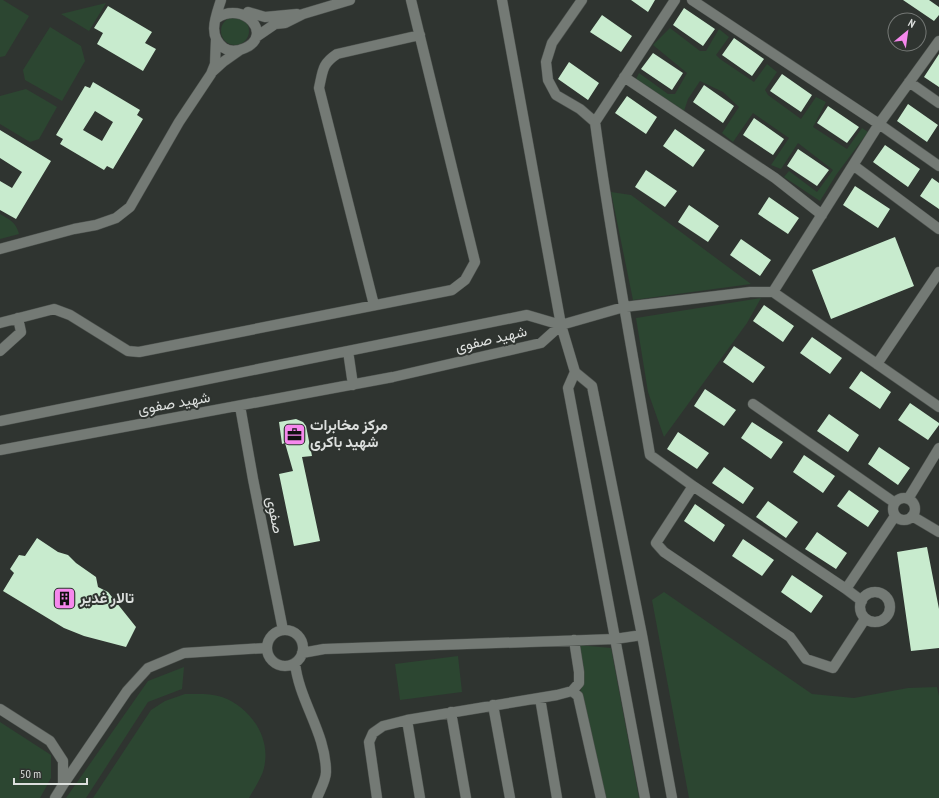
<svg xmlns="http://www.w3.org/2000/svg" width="939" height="798" viewBox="0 0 939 798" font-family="'PT Sans Narrow',Vazirmatn,sans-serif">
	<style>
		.green { fill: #2c4631 }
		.building { fill: #c8ebce; fill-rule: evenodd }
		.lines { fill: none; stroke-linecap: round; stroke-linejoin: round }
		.minor-casing { stroke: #4e534f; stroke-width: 11 }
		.minor { stroke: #747a75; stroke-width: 10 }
		.labels { text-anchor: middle; stroke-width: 4; stroke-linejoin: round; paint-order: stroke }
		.street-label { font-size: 15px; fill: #dcdfdd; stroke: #2f3430 }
		.poi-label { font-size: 15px; font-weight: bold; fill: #dcdfdd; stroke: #2f3430; text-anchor: start }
	</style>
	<rect width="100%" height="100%" fill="#2f3430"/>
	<path class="green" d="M0,0H3L29,16L5,56L0,57Z
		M106,3L89,31L61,14Z
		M221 31a14 14 0 1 1 28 0a14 14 0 1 1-28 0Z
		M50,27L81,46L85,61L62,101L25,80L23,70Z
		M670,28L700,51H706L719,29L729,37L716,55L720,59L754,82L767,64L777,72L765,90L768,95L801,119L816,97L826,102L813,127L847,149L862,128L868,132L836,175L820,201L784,177L789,171L817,192L833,170L798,143L781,169L771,165L789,138L753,113L733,142L722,133L739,107L723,92L700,81L688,99L684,111L636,79L639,73L668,94H675L687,73L653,45Z
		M26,89L57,107L39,139L30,142L0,124V96Z
		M611,192L631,195L751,284L633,300Z
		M0,214C10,220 16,222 19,234L0,239Z
		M761,298L747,323L664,437L648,392L636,318Z
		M664,592L812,694L854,698L908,688L937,687L939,696V798H689L652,600Z
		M579,645L611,648L639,798H602L580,692L584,682Z
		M458,656L462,692L400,700L395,664Z
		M184,667L182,689L148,702L86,798H66L148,681Z
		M185,694C197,694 210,693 222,697C248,706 269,734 265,762C264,775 255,787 249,798H93L151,710L165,701Z
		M0,722L51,755V778L40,798H0Z"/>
	<path class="building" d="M631,0H655L648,12Z
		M903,0H929L939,7V15L934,21Z
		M108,6L152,32L145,43L156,49L143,71L97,44L103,33L94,28Z
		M684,8L715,29L703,46L673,25Z
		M602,15L632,36L621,52L590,32Z
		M734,38L764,59L752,76L722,55Z
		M653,53L683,73L672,90L641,69Z
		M939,54V87L924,77Z
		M569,62L599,83L588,100L558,79Z
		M782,74L812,95L801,112L770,91Z
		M93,82L140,110L137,115L143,119L113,169L107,166L104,170L60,144L63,139L56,135L85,86L90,88ZM95,111L113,122L102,141L83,130Z
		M704,85L734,106L723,123L693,102Z
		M627,96L657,117L646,134L615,113Z
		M908,104L938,125L927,142L897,121Z
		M828,106L859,127L847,143L817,123Z
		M754,118L784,139L773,155L743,135Z
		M675,129L705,150L693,167L663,146Z
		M0,130L51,161L16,219L0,210V181L12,188L22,172L0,158Z
		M885,145L920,169L908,187L873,162Z
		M798,149L829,170L817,186L787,166Z
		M646,170L677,191L665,207L635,187Z
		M932,178L939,183V209L920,196Z
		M855,186L890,209L878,228L843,205Z
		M769,197L799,218L788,234L758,214Z
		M689,205L719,226L708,242L678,222Z
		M895,237L914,286L831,319L812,270Z
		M741,239L771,260L760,276L730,255Z
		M764,305L794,326L783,342L753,321Z
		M812,337L842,358L830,374L800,353Z
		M734,346L765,367L753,383L723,362Z
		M861,371L891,392L880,409L849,388Z
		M705,389L736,410L724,426L694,406Z
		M910,403L939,423V425L928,440L898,420Z
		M829,414L859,435L848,452L817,431Z
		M296,419L303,422L306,426L312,456L302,457L320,541L294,546L279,474L293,471L285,443L282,444L279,422Z
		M752,422L783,442L771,459L741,438Z
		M678,432L709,453L697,469L667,449Z
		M879,447L910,468L898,485L868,464Z
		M804,455L835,476L823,493L793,472Z
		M724,467L754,488L743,504L712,483Z
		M849,490L879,511L868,527L837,506Z
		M768,501L798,522L786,538L756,517Z
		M695,504L725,525L714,542L684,521Z
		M817,532L847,553L836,569L805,549Z
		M37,538L58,552L68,555L76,563L96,577L98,587L108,592L136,627L126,647L84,636L64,628L3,591L14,573L10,569L19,555L25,556Z
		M743,539L774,560L762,576L732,556Z
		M927,547L939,609V648L911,651L897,552Z
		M792,575L823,596L811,613L781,592Z"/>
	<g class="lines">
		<defs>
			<path id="minor" d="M502,0L561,325L575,372L592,386L642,635L672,798
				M582,0L552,43L546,62L548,80L556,95L580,109L595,122
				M675,0L595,122C610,234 631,344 650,455L693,486L846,589L862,601
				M692,0L879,124L773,292
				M248,12L265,17L297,14
				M217,18C244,0 274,35 245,48C238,51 230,52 224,48C207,36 216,16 221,0
				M256,37L275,24L285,23L303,14L350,0
				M939,41L879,124L939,166
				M212,72L223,62L240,50
				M624,77L775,178L822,215
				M909,82L939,103
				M853,165L939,229
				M0,249L74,229L96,225L116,218L130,207L179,122L211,74L215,64L216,39
				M374,305L319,88C323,70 322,64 337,54L420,35
				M0,323L54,309L70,315L128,351L139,352L452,290L465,280L475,262L411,0
				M0,351L21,332L18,318
				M348,351L353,385
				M877,364L939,272
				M575,372L568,388L645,798
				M753,404L895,503
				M240,406L253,479L283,630
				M0,421L527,315L561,325
				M0,450L393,377L541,343L561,325L624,307L750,292H773L939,407
				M693,486L656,543L664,552L790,637L806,659L833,668L865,619
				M893 509a11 11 0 1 1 22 0a11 11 0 1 1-22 0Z
				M908,499L939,448
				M912,516L939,532
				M846,589L895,516
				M860 607a15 15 0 1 1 30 0a15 15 0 1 1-30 0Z
				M267 648a18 18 0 1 1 36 0a18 18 0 1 1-36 0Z
				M302,653L324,649L615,639L642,635
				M295,663C299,701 326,733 326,772C326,780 320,790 317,798
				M572,691L578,696L601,798
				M540,698L557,798
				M493,705L510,798
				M0,709L50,741L63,761V785L55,798
				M451,712L466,798
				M407,720L420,798
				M63,785L127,691L148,668L184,653L266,648
				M377,798L369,742L373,733L383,726L407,720L557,695L572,691L579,683V672L574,640"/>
		</defs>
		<use href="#minor" class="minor-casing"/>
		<use href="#minor" class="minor"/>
	</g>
	<defs>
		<symbol id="office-square" viewBox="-11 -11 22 22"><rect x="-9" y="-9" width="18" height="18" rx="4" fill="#f688ed" stroke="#2f3430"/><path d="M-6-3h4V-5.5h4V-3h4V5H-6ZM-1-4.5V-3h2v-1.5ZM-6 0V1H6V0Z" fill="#111"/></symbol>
		<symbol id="building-square" viewBox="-11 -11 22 22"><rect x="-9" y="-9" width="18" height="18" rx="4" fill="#f688ed" stroke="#2f3430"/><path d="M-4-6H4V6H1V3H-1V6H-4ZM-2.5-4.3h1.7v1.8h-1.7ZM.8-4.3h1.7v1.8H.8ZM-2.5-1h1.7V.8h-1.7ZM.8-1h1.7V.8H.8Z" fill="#111"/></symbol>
	</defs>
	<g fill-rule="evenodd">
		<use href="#office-square" x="282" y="422" width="25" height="25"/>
		<use href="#building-square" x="52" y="586" width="25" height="25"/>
	</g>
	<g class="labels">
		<g class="street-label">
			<text transform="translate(491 339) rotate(-13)" y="5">شهید صفوی</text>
			<text transform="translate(174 403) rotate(-10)" y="5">شهید صفوی</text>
			<text transform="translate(275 515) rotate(79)" y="5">صفوی</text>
		</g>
		<g class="poi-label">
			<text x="310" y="430">مرکز مخابرات<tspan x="310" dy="17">شهید باکری</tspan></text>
			<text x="80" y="603">تالار غدیر</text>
		</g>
	</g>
	<g transform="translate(907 32) rotate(29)"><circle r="19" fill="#2f3430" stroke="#747875"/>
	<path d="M0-3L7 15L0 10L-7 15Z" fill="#f688ed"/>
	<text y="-6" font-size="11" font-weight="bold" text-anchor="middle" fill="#dcdfdd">N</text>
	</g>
	<path d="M14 778v6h73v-6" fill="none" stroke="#dcdfdd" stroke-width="2"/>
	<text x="20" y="778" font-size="12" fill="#dcdfdd" stroke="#2f3430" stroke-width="3" paint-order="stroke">50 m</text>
</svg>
